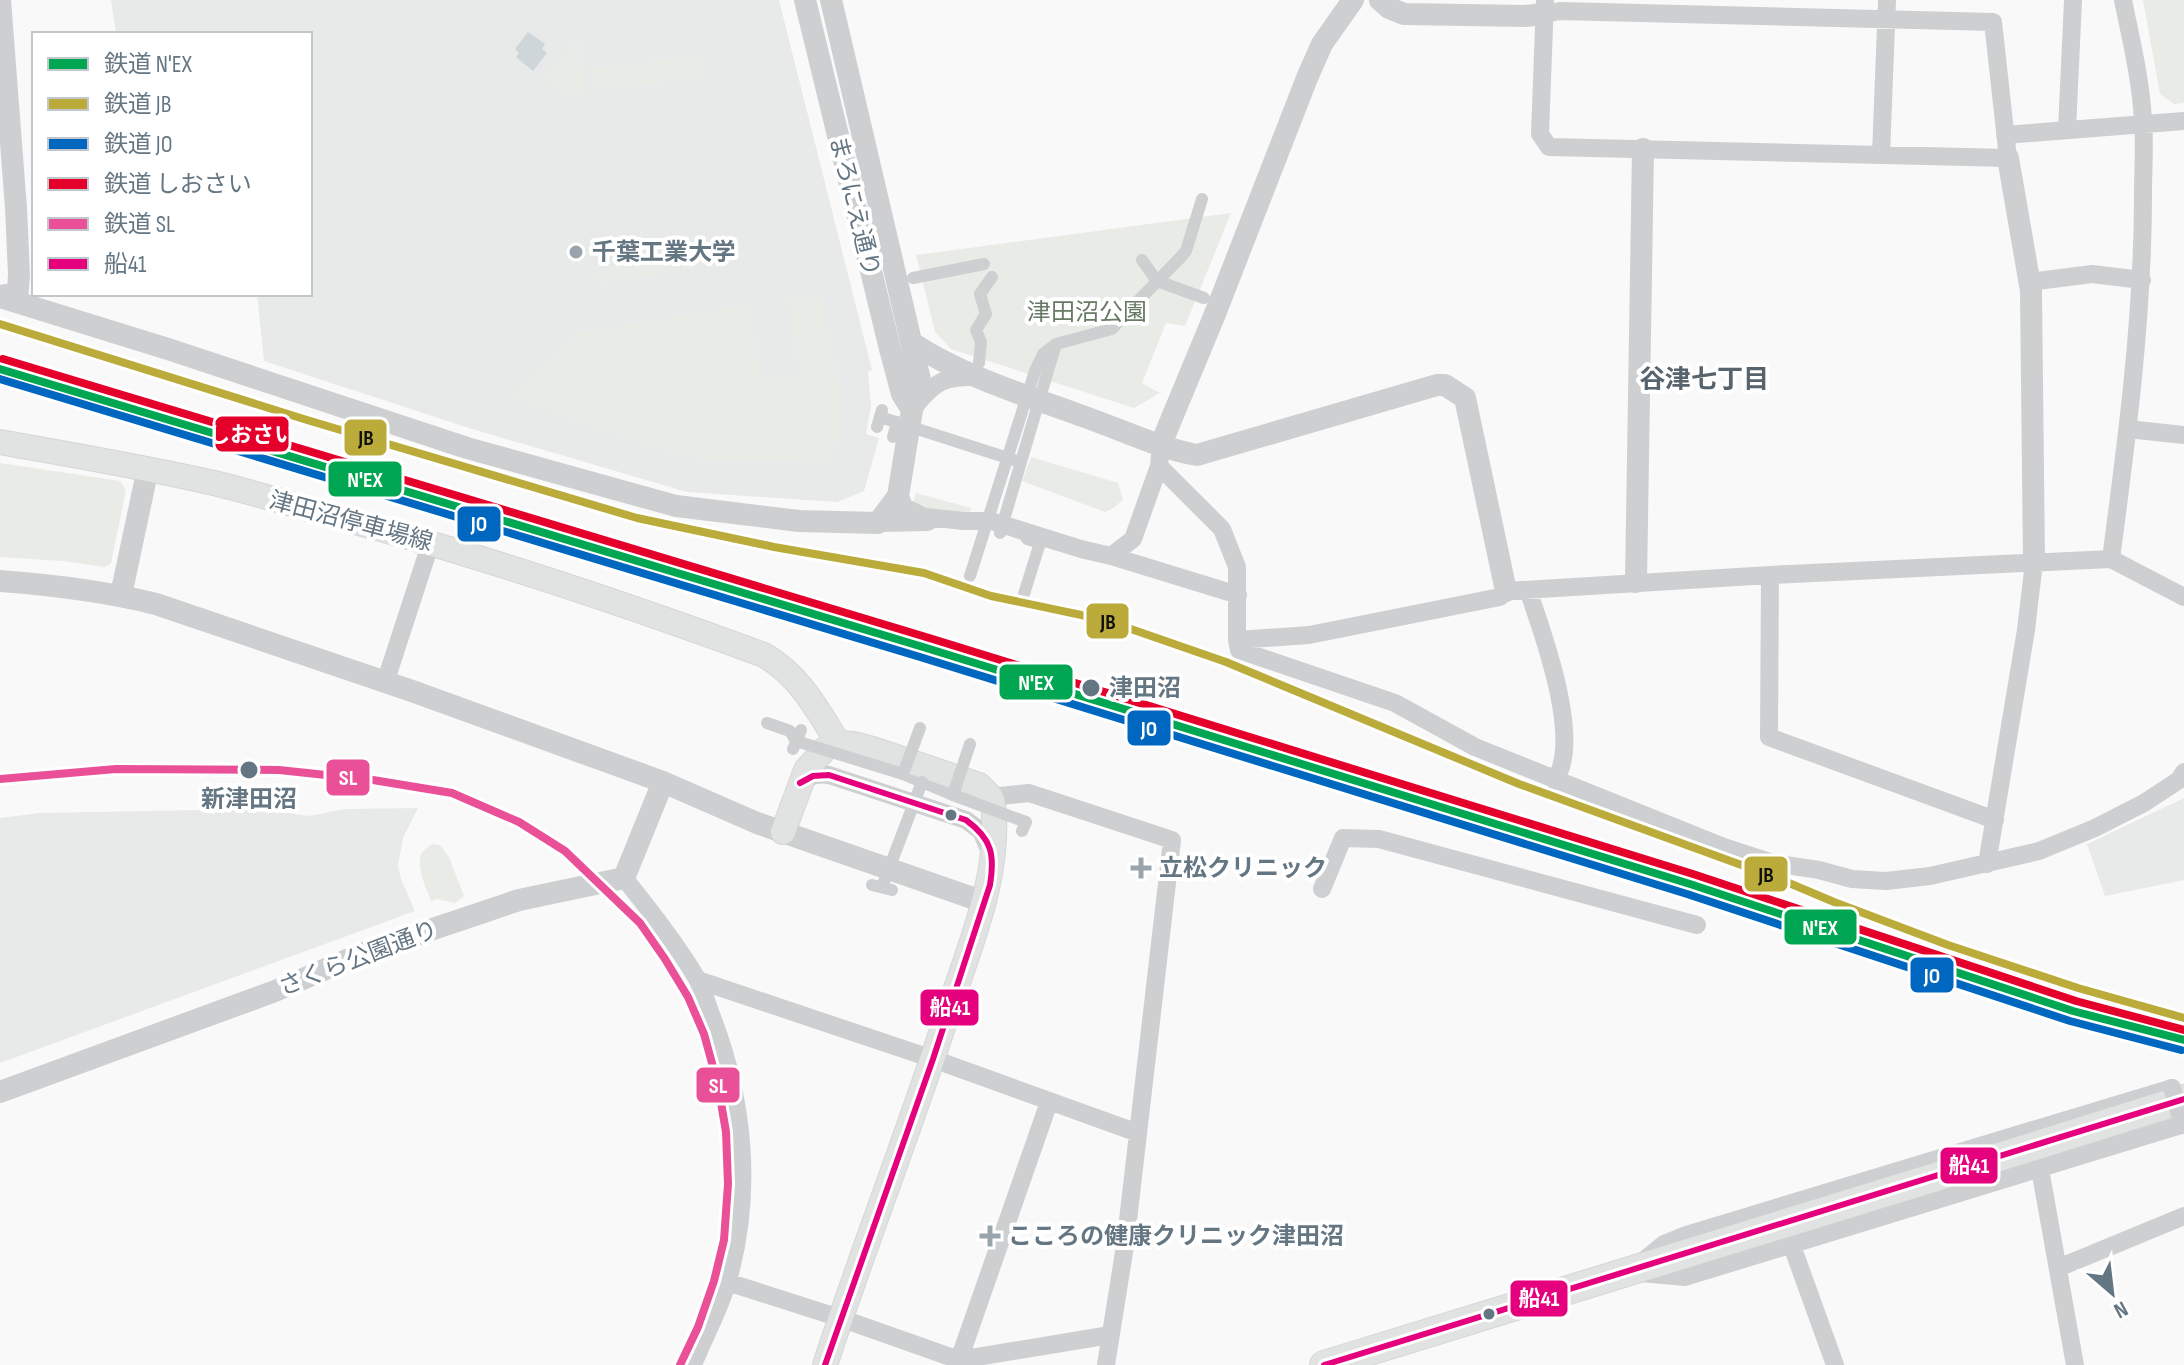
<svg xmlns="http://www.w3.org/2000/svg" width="2184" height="1365" viewBox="0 0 2184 1365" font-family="'Sofia Sans Condensed','Noto Sans JP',sans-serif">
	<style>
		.built { fill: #e8e9e9 }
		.green { fill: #e8ebe6 }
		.water { fill: #ced6d9 }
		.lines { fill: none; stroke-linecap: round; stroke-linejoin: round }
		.secondary-casing { stroke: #d5d6d7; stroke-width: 26 }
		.primary-casing { stroke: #d5d6d7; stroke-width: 30 }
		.pedestrian { stroke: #cecfd0; stroke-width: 12 }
		.minor { stroke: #cecfd0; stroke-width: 18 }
		.tertiary { stroke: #cecfd0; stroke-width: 22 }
		.secondary { stroke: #e1e2e2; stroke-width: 24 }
		.primary { stroke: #e1e2e2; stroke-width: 28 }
		.pedestrian-bridge { stroke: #cecfd0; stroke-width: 12 }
		.minor-bridge { stroke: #cecfd0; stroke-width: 18 }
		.bus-1-casing { stroke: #fff; stroke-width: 12 }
		.bus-1 { stroke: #e5007d; stroke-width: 6 }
		.rail-1-casing { stroke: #fff; stroke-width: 14 }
		.rail-2-casing { stroke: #fff; stroke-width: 14 }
		.rail-3-casing { stroke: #fff; stroke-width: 14 }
		.rail-4-casing { stroke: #fff; stroke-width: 14 }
		.rail-5-casing { stroke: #fff; stroke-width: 14 }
		.rail-1 { stroke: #00a651; stroke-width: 8 }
		.rail-2 { stroke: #baab3b; stroke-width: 8 }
		.rail-3 { stroke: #0067c0; stroke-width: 8 }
		.rail-4 { stroke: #e4002b; stroke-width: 8 }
		.rail-5 { stroke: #e95098; stroke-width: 8 }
		.poi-dot { fill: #99a4ac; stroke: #fff; stroke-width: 3 }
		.stop-dot { fill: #657683; stroke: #fff; stroke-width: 3 }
		.labels { text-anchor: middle; stroke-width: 8; stroke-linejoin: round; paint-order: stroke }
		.street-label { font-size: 24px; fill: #657683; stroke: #fff }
		.poi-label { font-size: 24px; font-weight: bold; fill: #657683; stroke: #fff; text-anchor: start }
		.park-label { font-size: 24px; fill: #687a64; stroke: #fff }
		.stop-label { font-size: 24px; font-weight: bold; fill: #657683; stroke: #fff; text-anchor: start }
		.neighbourhood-label { font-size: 26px; font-weight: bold; fill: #57646e; stroke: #fff }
		.line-badge { stroke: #fff; stroke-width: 3 }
		.badge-label { font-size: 22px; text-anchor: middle; font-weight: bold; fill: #fff }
		.pale-badge-label { font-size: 22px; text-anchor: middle; font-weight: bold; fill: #111 }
	</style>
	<rect width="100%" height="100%" fill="#f9f9f9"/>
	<path class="built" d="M111,0H779L872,370L868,372L871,405L866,434L879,438L864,491L837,502L687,492L472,429L264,361L257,294H310V34H116Z
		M2184,798V880L2105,896L2087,844Z
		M418,808L403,838L398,866L401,879L415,911L0,1063V818L40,813L261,809L309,816L345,809Z"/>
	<path class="green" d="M2143,0H2184V103L2174,104L2160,94Z
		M578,35L586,93L567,95L546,79Z
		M702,54L705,77L605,91L594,82L590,70Z
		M1231,213L1185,326L1166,323L1142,383L1160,393L1134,408L951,349L935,332L916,255Z
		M684,255L691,258L697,268L595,284C594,276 597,272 604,267Z
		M820,293L842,401L839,435L831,462L699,459L660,449L511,398L578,333L749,305L761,379L800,373L788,298Z
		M1031,457L1118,483L1123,500L1113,508L1105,512L1022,481Z
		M0,463L120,481L126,490L111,563L105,567L63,561L0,557Z
		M916,493L971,508L970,513L931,512L913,503Z
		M432,844L440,845L449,857L464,896L455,903L437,899L431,901C425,885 417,870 421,853Z"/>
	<path class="water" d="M528,32L545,44L542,49L547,53L533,71L516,57L519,53L515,49Z"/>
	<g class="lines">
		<defs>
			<path id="secondary" d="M0,442C72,455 144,467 214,483C256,493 297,506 337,517C482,556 623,603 764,655C800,676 817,709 838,743
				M783,832L806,770L825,749L838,743L854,744L873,749L979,785L991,797L993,803C1001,875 971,942 949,1009C910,1129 864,1246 825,1365"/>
			<path id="primary" d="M1324,1365L1926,1180L2184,1099"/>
		</defs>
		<use href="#secondary" class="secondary-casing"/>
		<use href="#primary" class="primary-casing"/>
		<path class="pedestrian" d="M1179,259L1186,251L1202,199
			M1142,260L1157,281L1204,298
			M913,278L984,264
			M979,363L981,342L976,330L986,314L980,294L992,277
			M1035,371L1043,354L1056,344L1112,329L1137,302
			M1047,374L1056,344
			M877,427L882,410
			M893,437L897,422
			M1024,594L1040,543L1027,539
			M793,749L801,730
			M903,774L953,795
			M872,885L892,890"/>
		<path class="minor" d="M1544,14L1560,11L1993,22L2008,158L1549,147L1540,134C1542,89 1543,45 1545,0
			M2067,130L2073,0
			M2005,135L2184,121
			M1881,155L1887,0
			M2029,282L2092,274L2142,280
			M916,405C935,381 946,376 976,377
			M2128,429L2184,435
			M1159,466L1222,529L1237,567V640L1239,650L1395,703L1475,747L1724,847L1773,863L1819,870L1852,879L1886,881L1930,876L2039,851L2095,828L2144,803L2179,780L2184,772
			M918,516L963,521H991L1081,549L1111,556L1133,539L1159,466L1160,455
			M878,523L928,522
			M1111,556L1238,595
			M2111,559C2127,438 2143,317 2143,194C2143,170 2145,145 2143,121C2141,80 2131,40 2123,0
			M1770,575L1769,737L1995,820
			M1528,590C1543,633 1573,718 1562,763C1561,769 1558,775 1555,781
			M1237,640L1309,635L1500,597L1506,591L1770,575L2111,559L2184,597
			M385,683L431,542
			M800,783C810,776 816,773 829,775L966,820L981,831L991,854
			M991,797L1029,793L1172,840L1125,1246L1106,1365
			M1987,864L2026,630L2034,562
			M624,878C650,910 675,942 696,977C703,989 707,1004 712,1017C744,1100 753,1193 728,1280C720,1309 704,1337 693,1365
			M1322,889L1343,838L1379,839L1697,925
			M698,980L933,1059L1138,1133
			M2040,1169L2075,1365
			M1791,1243L1835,1365
			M1642,1262L1664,1244L1686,1235L2172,1088
			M2058,1268L2184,1216
			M1641,1273L1685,1277L2184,1124
			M727,1282L840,1318L959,1360L1110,1335
			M959,1360L1049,1102"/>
		<path class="tertiary" d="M0,0L16,208L19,275L17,301L5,295
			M805,0L890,349L902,394L912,410
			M1380,0L1389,8L1404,14L1525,16L1544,14
			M2008,158L2031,291L2034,562
			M0,297L168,349L467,448L676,506L799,521L878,523L898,496L912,410L921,384L831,0
			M912,343C967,379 1032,397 1093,420C1127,432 1162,449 1197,455L1437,385H1445L1465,398L1506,591
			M1161,444L1215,314L1307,78L1322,44L1353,0
			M898,496L902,508L918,516
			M0,581C53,585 104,591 156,604L412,691L663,782L757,823L984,902
			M1636,582L1643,149
			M121,595L148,468
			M0,1092L275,991L356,956L430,930L519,900L624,878L663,782"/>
		<use href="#secondary" class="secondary"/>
		<use href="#primary" class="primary"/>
		<path class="pedestrian-bridge" d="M1137,302L1179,259
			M880,417L1014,460
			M1000,533L1047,374
			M970,576L1035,371
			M767,723L790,731L796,741L903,774L920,728
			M970,744L953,795L1026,822L1022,831
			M882,887L922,782"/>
		<path class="minor-bridge" d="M2172,1088L2183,1125"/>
		<defs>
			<path id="bus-1" d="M800,783L813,776L829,775L966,820C992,839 995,855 990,885L933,1059L825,1365
				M1324,1365L2184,1099"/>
		</defs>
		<use href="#bus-1" class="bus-1-casing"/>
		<use href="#bus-1" class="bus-1"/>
		<defs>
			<path id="rail-1" d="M0,369L923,647L1690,884L2073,1011L2184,1040"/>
			<path id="rail-2" d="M0,324L307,420L637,518L774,547L924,573L991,596L1105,620L1226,662L1519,784L1777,878L1834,902L1948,945L2078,988L2184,1018"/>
			<path id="rail-3" d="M0,379L920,657L1687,894L2070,1021L2181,1050"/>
			<path id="rail-4" d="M3,359L926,637L1693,874L2076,1001L2184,1030"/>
			<path id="rail-5" d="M0,779L116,769L279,770L373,780L452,793L519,822L565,851L640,923L665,959L688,997L704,1034L718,1085L726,1132L728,1184L724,1240L714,1281L698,1327L680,1365"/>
		</defs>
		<use href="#rail-1" class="rail-1-casing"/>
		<use href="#rail-2" class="rail-2-casing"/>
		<use href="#rail-3" class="rail-3-casing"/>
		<use href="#rail-4" class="rail-4-casing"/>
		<use href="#rail-5" class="rail-5-casing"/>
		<use href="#rail-1" class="rail-1"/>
		<use href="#rail-2" class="rail-2"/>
		<use href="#rail-3" class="rail-3"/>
		<use href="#rail-4" class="rail-4"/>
		<use href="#rail-5" class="rail-5"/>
	</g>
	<g class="poi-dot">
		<circle cx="576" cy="252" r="8"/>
		<path d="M1137 856h8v8h8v8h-8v8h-8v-8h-8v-8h8z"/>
		<path d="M986 1224h8v8h8v8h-8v8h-8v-8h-8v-8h8z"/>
	</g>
	<g class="stop-dot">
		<circle cx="1091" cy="688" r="10"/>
		<circle cx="249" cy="770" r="10"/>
		<circle cx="951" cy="815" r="7"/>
		<circle cx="1489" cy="1314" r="7"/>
	</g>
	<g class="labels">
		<g class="street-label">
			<text transform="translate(855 206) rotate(76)" y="8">まろにえ通り</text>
			<text transform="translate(351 521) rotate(15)" y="8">津田沼停車場線</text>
			<text transform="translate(358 958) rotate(-21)" y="8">さくら公園通り</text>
		</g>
		<g class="poi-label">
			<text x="592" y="260">千葉工業大学</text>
			<text x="1159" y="876">立松クリニック</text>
			<text x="1008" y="1244">こころの健康クリニック津田沼</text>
		</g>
		<g class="park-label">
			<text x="1087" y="320">津田沼公園</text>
		</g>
		<g class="stop-label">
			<text x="1109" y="696">津田沼</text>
			<text x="249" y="807" text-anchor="middle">新津田沼</text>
		</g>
		<g class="neighbourhood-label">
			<text x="1704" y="388">谷津七丁目</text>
		</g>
	</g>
	<g class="line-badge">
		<rect x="214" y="415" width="76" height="38" rx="8" fill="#e4002b"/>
		<rect x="343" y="418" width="45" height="39" rx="8" fill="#baab3b"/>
		<rect x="327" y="460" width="76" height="38" rx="8" fill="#00a651"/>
		<rect x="456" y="505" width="46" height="38" rx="8" fill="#0067c0"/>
		<rect x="1085" y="602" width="45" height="38" rx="8" fill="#baab3b"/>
		<rect x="998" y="663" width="76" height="38" rx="8" fill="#00a651"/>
		<rect x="1126" y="709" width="46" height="38" rx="8" fill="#0067c0"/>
		<rect x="325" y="758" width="46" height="39" rx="8" fill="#e95098"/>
		<rect x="1743" y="855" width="46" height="38" rx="8" fill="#baab3b"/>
		<rect x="1783" y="908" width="75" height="38" rx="8" fill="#00a651"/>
		<rect x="1909" y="956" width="46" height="38" rx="8" fill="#0067c0"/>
		<rect x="919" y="988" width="61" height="39" rx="8" fill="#e5007d"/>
		<rect x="695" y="1066" width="46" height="38" rx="8" fill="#e95098"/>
		<rect x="1939" y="1146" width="60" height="39" rx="8" fill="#e5007d"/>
		<rect x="1509" y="1279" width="60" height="39" rx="8" fill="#e5007d"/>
	</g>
	<g class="badge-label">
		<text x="252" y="442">しおさい</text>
		<text x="365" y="487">N'EX</text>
		<text x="479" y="531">JO</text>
		<text x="1036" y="690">N'EX</text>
		<text x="1149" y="736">JO</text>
		<text x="348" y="785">SL</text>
		<text x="1820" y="935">N'EX</text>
		<text x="1932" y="983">JO</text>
		<text x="950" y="1015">船41</text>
		<text x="718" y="1093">SL</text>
		<text x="1969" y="1173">船41</text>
		<text x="1539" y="1306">船41</text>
	</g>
	<g class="pale-badge-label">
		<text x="366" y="445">JB</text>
		<text x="1108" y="629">JB</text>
		<text x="1766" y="882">JB</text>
	</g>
	<rect x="32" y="32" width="280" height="264" fill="#ffffff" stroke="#c1c8cd" stroke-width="2"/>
	<rect x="48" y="58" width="40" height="12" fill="#00a651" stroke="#c1c8cd" stroke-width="2"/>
	<text x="104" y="72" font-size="24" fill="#657683">鉄道 N'EX</text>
	<rect x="48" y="98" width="40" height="12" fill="#baab3b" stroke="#c1c8cd" stroke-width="2"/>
	<text x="104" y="112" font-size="24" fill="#657683">鉄道 JB</text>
	<rect x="48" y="138" width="40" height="12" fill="#0067c0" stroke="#c1c8cd" stroke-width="2"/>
	<text x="104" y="152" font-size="24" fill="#657683">鉄道 JO</text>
	<rect x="48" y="178" width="40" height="12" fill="#e4002b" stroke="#c1c8cd" stroke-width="2"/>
	<text x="104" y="192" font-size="24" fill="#657683">鉄道 しおさい</text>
	<rect x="48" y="218" width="40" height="12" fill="#e95098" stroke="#c1c8cd" stroke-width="2"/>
	<text x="104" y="232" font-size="24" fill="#657683">鉄道 SL</text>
	<rect x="48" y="258" width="40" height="12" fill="#e5007d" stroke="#c1c8cd" stroke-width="2"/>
	<text x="104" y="272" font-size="24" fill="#657683">船41</text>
	<g transform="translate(2112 1293) rotate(152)" stroke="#ffffff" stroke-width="6" paint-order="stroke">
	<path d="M0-6L14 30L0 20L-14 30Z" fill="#657683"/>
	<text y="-12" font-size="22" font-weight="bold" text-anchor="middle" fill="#657683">N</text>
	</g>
</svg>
